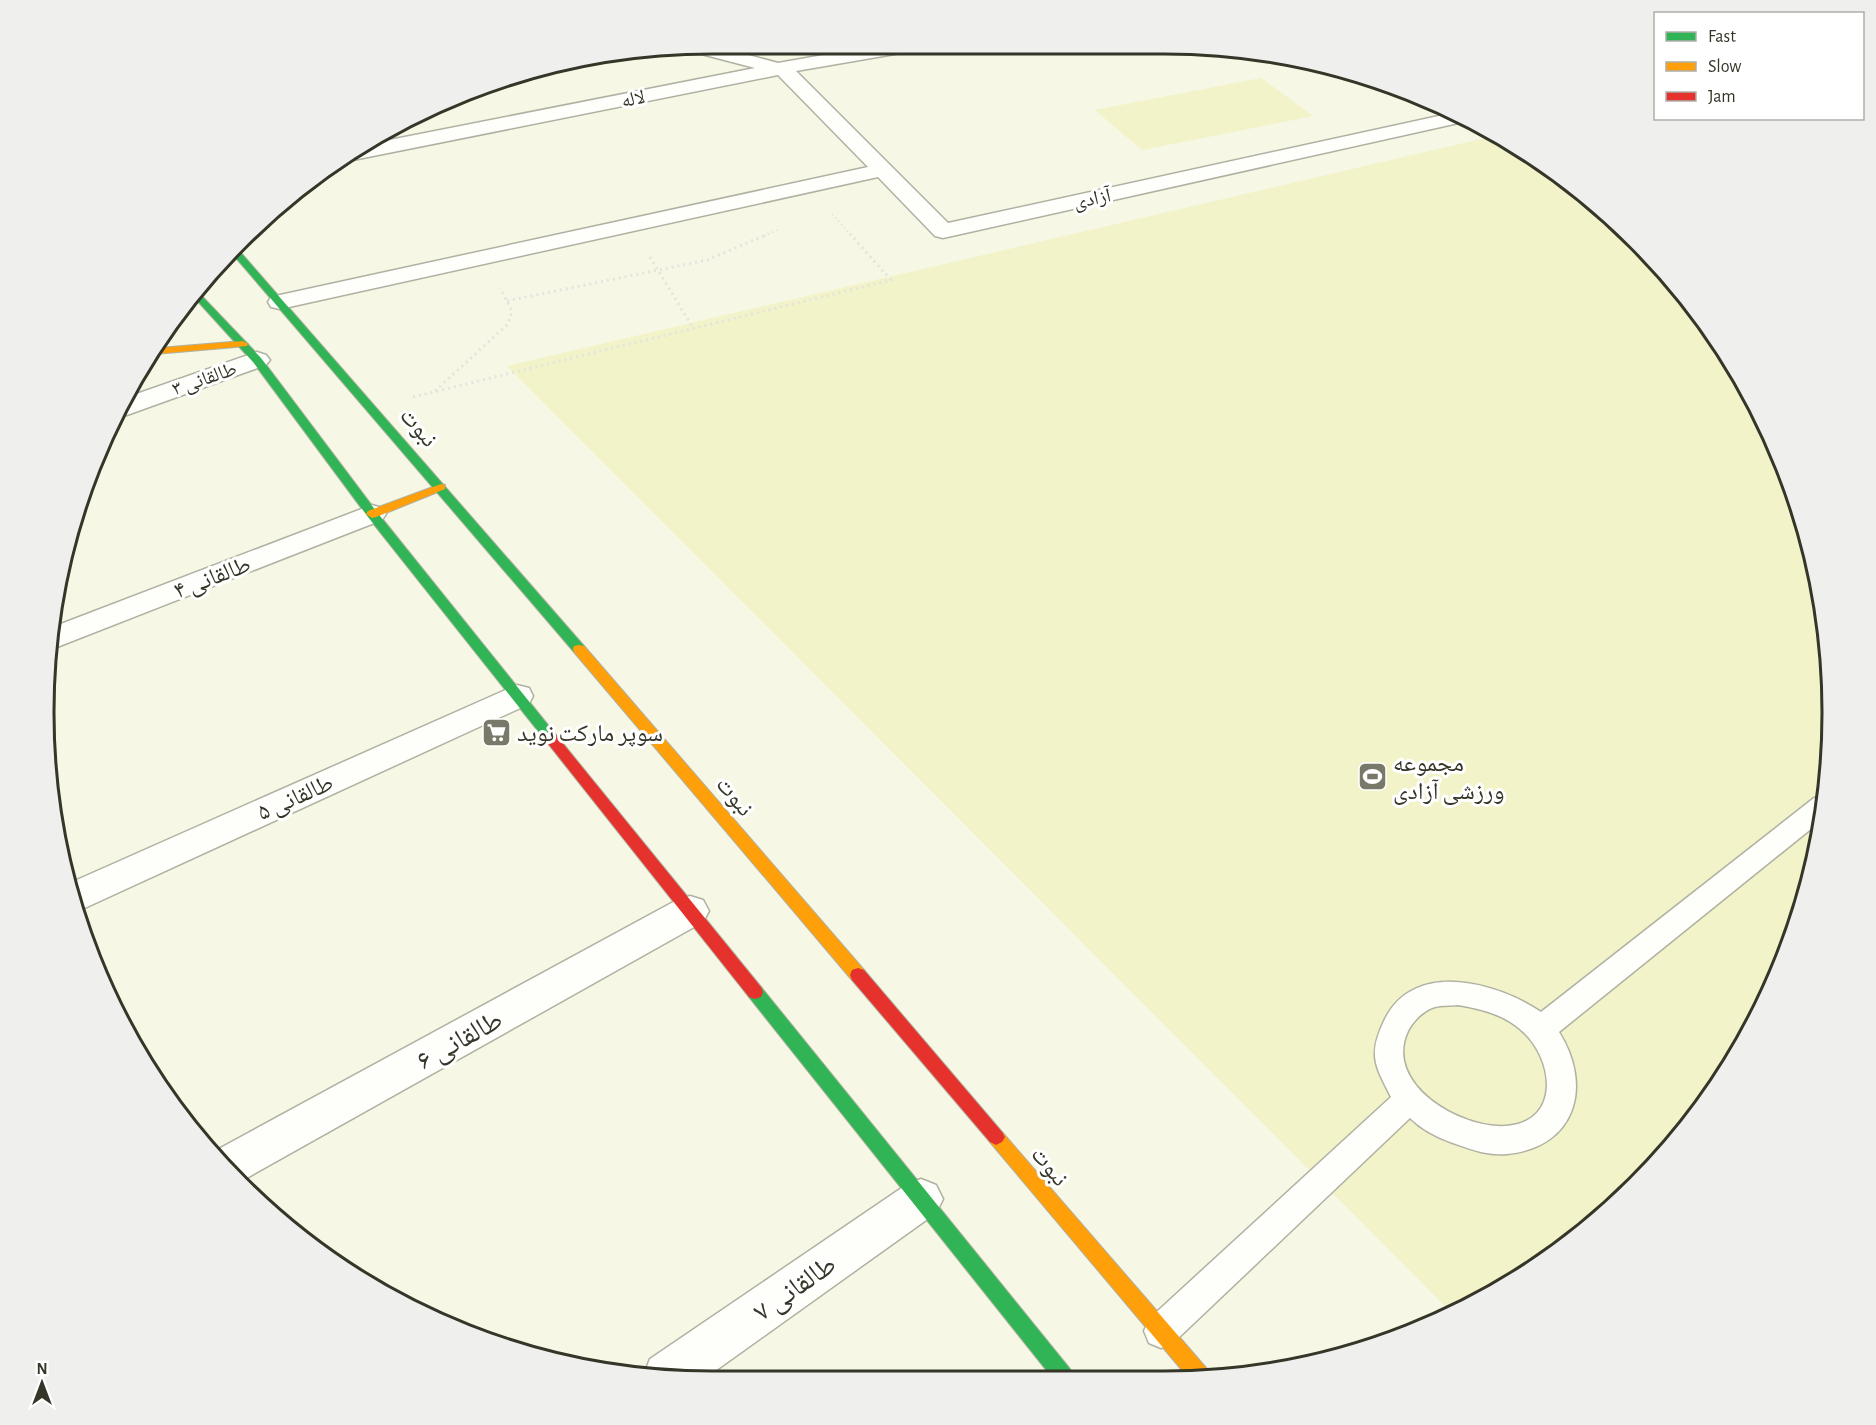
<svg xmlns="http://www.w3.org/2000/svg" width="1876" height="1425" viewBox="0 0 1876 1425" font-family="'Alegreya Sans','Noto Naskh Arabic',sans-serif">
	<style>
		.green { fill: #f2f3c8 }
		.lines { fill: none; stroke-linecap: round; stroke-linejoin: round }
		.lane-casing { stroke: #b0b1a2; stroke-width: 3 }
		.street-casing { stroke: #b0b1a2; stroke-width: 3 }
		.fast-casing { stroke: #b0b1a2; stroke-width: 2 }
		.slow-casing { stroke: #b0b1a2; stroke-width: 2 }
		.jam-casing { stroke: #b0b1a2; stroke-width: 2 }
		.path-far1 { stroke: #e4e4df; stroke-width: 2; stroke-dasharray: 1.5 3; stroke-linecap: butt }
		.path { stroke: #e4e4df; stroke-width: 3; stroke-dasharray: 2 4; stroke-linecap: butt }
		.lane { fill: #fefefb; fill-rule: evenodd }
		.street { fill: #fefefb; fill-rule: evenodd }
		.fast { fill: #30b455; fill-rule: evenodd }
		.slow { fill: #ff9f0a; fill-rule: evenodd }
		.jam { fill: #e5322d; fill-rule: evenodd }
		.labels { text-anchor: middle; stroke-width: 6; stroke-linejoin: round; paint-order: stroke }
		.far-street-label { font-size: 20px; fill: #353528; stroke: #fff }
		.street-label { font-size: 24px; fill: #353528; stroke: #fff }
		.poi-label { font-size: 24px; fill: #353528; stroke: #fff; text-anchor: start }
		.near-street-label { font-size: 28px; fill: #353528; stroke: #fff }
		.rim { fill: none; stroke: #353528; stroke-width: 3 }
	</style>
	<rect width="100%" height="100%" fill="#f6f7e4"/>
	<path class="green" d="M1261,78L1313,116L1142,150L1095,110Z
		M1498,135L1535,156L1636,239L1720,341L1781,456L1820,582L1832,712L1820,843L1782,968L1720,1084L1637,1185L1535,1269L1452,1313L507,366Z"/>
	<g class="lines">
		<defs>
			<path id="lane" d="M1824,796L1822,820L1559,1032C1593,1086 1576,1147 1507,1154C1488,1156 1470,1149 1453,1143C1438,1138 1421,1129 1410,1118L1173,1343L1161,1348L1149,1343L1144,1331L1149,1319L1391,1097C1374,1064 1368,1054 1385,1019C1415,959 1498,983 1541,1012L1814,798ZM1458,1005C1481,1009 1503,1014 1521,1030C1554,1058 1562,1122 1506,1126C1460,1129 1383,1084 1408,1031C1413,1021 1424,1010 1435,1007C1442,1005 1451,1006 1458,1005Z"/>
			<path id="street" d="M708,44L778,63L886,44H927L918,50L796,71L948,223L1457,112L1472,120L943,238L935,236L878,177L280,309L271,307L268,302L271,297L280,295L868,167L778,75L348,161L341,160L359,146L755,68L686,50L684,47Z
				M257,352L266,355L270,360L266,365L127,415L113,416L125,398Z
				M372,505L382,508L386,514L382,520L52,649L53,627Z
				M517,685L529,688L533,696L529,704L76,912L70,883Z
				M690,896L703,900L709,911L703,922L243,1180L241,1181L215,1151L677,900Z
				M921,1179L936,1185L943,1199L936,1213L708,1376H643L650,1359L906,1185Z"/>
			<path id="fast" d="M235,246L584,646L585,649L584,652H574L230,251Z
				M197,291L261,358L376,511L556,735L558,738L556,741H546L368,517L253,362L193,296Z
				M755,985L761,987L1070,1369L1073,1376H1051L749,997L747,992L749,987Z"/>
			<path id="slow" d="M243,341L248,344L247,346L155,354L159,348Z
				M441,484L445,485V489L376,517L372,518L366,514L368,511Z
				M579,645L584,646L864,970L866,975L864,980L858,982L852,980L574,652L573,649L574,646Z
				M996,1129L1002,1132L1207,1369L1210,1376H1187L990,1142L987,1137L990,1132Z"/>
			<path id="jam" d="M551,733L556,735L761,987L763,992L761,997L755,999L749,997L546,741L544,738L546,735Z
				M858,968L864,970L1002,1132L1005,1137L1002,1142L996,1145L990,1142L852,980L850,975L852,970Z"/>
		</defs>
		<use href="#lane" class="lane-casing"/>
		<use href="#street" class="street-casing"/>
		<use href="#fast" class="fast-casing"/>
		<use href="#slow" class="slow-casing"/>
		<use href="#jam" class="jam-casing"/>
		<path class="path-far1" d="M832,214L852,236
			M764,236L778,230"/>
		<path class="path" d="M650,257L693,328
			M507,301L707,260L768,234
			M435,391L508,324L512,311L500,288
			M413,397L891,280L850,234"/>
		<use href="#lane" class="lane"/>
		<use href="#street" class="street"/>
		<use href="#fast" class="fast"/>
		<use href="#slow" class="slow"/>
		<use href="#jam" class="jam"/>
	</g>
	<defs>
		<symbol id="supermarket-square" viewBox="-11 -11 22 22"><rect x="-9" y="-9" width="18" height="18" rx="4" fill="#79796a" stroke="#fff"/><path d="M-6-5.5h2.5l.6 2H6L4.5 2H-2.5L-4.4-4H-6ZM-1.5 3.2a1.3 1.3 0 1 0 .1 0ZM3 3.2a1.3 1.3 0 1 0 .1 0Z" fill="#fff"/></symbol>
		<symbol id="stadium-square" viewBox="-11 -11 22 22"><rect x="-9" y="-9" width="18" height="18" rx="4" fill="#79796a" stroke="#fff"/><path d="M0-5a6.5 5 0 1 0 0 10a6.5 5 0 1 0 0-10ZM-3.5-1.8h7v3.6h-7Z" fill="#fff"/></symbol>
	</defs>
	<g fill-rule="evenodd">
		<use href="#supermarket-square" x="480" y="716" width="33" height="33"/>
		<use href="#stadium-square" x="1356" y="760" width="33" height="33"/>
	</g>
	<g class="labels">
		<g class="far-street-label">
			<text transform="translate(633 98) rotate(-11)" y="7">لاله</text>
			<text transform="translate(1092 198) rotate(-12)" y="7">آزادی</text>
			<text transform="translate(204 378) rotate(-19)" y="7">طالقانی ۳</text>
		</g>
		<g class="street-label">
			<text transform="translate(419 427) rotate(49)" y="8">نبوت</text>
			<text transform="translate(212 577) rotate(-21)" y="8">طالقانی ۴</text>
			<text transform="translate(735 796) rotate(50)" y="8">نبوت</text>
			<text transform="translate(295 797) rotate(-24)" y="8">طالقانی ۵</text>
			<text transform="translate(1050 1166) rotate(50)" y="8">نبوت</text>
		</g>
		<g class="poi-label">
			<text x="517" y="741">سوپر مارکت نوید</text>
			<text x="1393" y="771">مجموعه<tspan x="1393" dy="28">ورزشی آزادی</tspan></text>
		</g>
		<g class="near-street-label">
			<text transform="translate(459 1039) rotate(-29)" y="10">طالقانی ۶</text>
			<text transform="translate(794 1287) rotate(-35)" y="10">طالقانی ۷</text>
		</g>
	</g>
	<path d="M0 0H1876V1425H0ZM712 54H1164A658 658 0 0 1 1822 712V713A658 658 0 0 1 1164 1371H712A658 658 0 0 1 54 713V712A658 658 0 0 1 712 54Z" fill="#efefee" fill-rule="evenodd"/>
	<path class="rim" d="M712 54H1164A658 658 0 0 1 1822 712V713A658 658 0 0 1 1164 1371H712A658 658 0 0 1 54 713V712A658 658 0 0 1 712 54Z"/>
	<rect x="1654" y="12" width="210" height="108" fill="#ffffff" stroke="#aeaea9" stroke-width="1.5"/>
	<rect x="1666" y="32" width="30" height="9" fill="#30b455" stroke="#aeaea9" stroke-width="1.5"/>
	<text x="1708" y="42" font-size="18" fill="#353528">Fast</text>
	<rect x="1666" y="62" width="30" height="9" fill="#ff9f0a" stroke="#aeaea9" stroke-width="1.5"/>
	<text x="1708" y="72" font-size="18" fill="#353528">Slow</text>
	<rect x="1666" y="92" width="30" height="9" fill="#e5322d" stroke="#aeaea9" stroke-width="1.5"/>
	<text x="1708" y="102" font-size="18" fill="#353528">Jam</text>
	<g transform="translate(42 1383)" stroke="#ffffff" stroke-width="4.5" paint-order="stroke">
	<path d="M0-4.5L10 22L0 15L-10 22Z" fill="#353528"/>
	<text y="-9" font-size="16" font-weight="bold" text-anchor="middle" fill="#353528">N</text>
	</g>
</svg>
